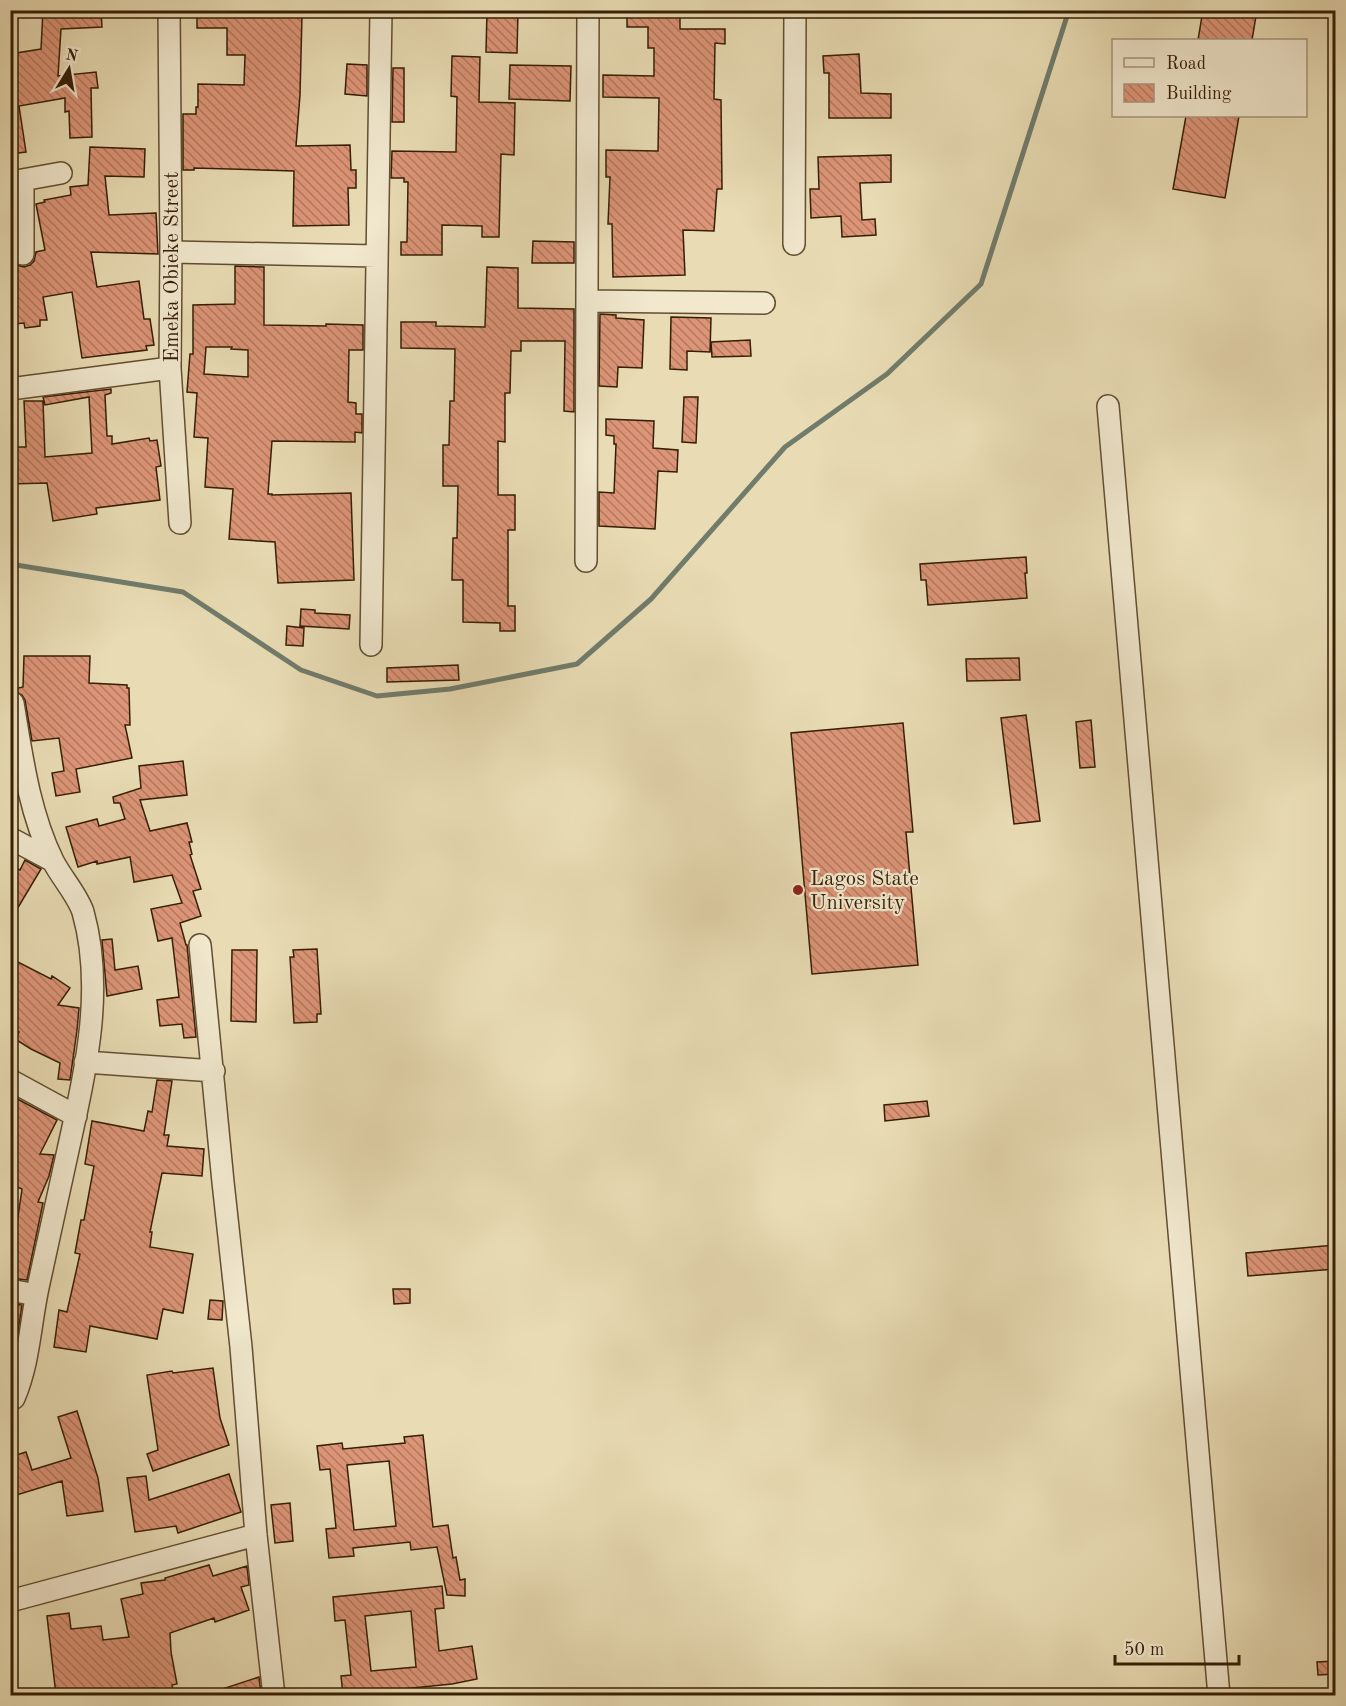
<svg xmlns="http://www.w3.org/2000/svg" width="1346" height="1706" viewBox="0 0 1346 1706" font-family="'Old Standard TT',serif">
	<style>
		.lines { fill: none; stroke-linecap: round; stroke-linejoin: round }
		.stream { stroke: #707c6c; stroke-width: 5 }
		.building { fill: url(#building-back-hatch); stroke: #351e04; stroke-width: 1.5; fill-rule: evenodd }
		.minor-casing { stroke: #624e30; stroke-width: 24 }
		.minor { stroke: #f1e8ce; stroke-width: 21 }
		.poi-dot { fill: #8f2418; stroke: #f1e8ce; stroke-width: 2 }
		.labels { text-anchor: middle; stroke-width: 4.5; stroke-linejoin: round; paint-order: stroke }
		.street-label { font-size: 21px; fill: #351e04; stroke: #f1e8ce }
		.poi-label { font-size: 21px; fill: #351e04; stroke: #f1e8ce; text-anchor: start }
	</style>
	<defs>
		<pattern id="building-back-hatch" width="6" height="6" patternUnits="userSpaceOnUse" patternTransform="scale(1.5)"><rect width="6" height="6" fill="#dd9578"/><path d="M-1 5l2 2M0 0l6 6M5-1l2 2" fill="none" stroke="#b47960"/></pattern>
	</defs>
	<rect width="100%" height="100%" fill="#e9dcb4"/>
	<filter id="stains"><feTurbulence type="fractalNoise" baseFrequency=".00333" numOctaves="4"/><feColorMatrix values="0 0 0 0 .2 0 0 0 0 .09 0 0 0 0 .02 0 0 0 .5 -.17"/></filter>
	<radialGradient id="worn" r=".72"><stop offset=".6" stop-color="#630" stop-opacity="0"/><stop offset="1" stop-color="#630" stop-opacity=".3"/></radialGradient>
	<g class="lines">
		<path class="stream" d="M10,564L183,592L301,670L377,696L450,689L577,664L651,599L785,447L887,374L981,284L1069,10"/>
	</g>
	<path class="building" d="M43,10H101L102,27L61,29L58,76L96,72L98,88H91L92,137L70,138L69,111L65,112V98L19,106L26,152L10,154V54L41,49Z
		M197,10H271V14L302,15L300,95L296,146L350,145L351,170H356V188H348L349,225L293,226L294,171L194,168V170H183V114H196V107H198V84L244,85L245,55H227V28H197Z
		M627,10H680V29H725V44L715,43L714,99L721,100L722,189H717L714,231L683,230L685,275L613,277L612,224H608L610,177H606V150L658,151L659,98L603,97V75L654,76V48H648V27H627Z
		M1203,10H1257L1252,40H1198Z
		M487,11H518L517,53L486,52Z
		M859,54L861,93L891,94V118H829V73H824L823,56Z
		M452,56L480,57L479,102L515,103L514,155L501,154L499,237H482V226L442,225V255H401V242H407L408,182H404V178H391L392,151L456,152L457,97L451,96Z
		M347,64L367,65V96L345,94Z
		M510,65L571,66L570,101L509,99Z
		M393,68H404V122H392Z
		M1186,116H1239L1225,198L1173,189Z
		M90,147L145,149L144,177L105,176L109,215L156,213L158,254L91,252L97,287L139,281L144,319H150L154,345L146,346L147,350L82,358L72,292L43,297L47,320H40V326L25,328L24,323L14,324L10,300V256L16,265L24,267L30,265L34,261L36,252L45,250L36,204L45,202L44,200L71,195L70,187L88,185Z
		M891,155V182L860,183L862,220L875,219L876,235L842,237L841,216L811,218L810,189H819L818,157Z
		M533,241L574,242V263H532Z
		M235,266L264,267V325L326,326V324L363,325V350H349L348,402L356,403V414H362V433L355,432V442L272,441L268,494H272V495L351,493L354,580L278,583L275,542L229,539L233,489L205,487L208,438L194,437L197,393L187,392L190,354H193V305L235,304ZM206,347H232L231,349L248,350V377L204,374Z
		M487,267L518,268V308L574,309V412L564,411L565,341H521V351H511L510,393H505V442L498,441V495H515V530H508V606H515V631H500V623L463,622V580H452L453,538H457L458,486H443V445H449L450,401H454L455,349L401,348V322H436V326L485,327Z
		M600,314L616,315V318L644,320L642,368L618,367L617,387L599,386Z
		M671,317L711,318L710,352L687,351V370L670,369Z
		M750,340L751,356L712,357L711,342Z
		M111,389V393L105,395L107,436H112V444L149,438L150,441L157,440L161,466L156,467L160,500L96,508L97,514L53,521L47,483L10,484V447H26L24,401H43L45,457L92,453L89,397L45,405L43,397Z
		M684,397H698L696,443L682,442Z
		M606,419L654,421L653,448L678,450L677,472L658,471L655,529L599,526V492L614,493L616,444H614V436L606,435Z
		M1026,557L1027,573H1025L1027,598L928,605L926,580H921L920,564Z
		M301,609L315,610V613L350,615L349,629L300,626Z
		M287,626L304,628L303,646L286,645Z
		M24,656H90L89,683L127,685V688H129L130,725H125L132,758L76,769L80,792L56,796L52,773L64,771L59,738L32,741L25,700L22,695L14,691V689L23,687Z
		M1019,658L1020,680L967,681L966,659Z
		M458,665L459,680L387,682V668Z
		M1026,715L1040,821L1014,824L1001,718Z
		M1091,720L1095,767L1080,768L1076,722Z
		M903,723L913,832H906L918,965L812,974L791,733Z
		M183,761L187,795L140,800L150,831L187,823L192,842H189L192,854L190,855L201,889L193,891L201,916L180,923L186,945H187L196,1037L184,1038L182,1024L160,1026L157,1000L179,997L172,938L158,941L151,909L182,903L172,875L134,882L130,857L97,864V861L78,867L66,827L97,819L99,826L125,819L120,803H114L113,797L141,788L139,766Z
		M25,860L41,869L10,921V865L20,870Z
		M112,939L115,970L138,966L142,989L107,996L102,940Z
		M317,949L321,1014H317V1022L294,1023L290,957H294L293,950Z
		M232,950H257L256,1022L231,1021Z
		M10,958L51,979L52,976L70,988L58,1005L79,1008L77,1030L70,1080L58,1079L60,1063L31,1049L15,1039L19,1032L10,1028Z
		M157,1080L172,1081L164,1135H169L167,1146L204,1149L202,1176L162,1173L150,1232H152L150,1247L193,1254L183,1313L163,1309L157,1339L90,1326L86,1352L54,1347L59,1310L67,1312L80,1254L75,1253L81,1220H84L94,1166L85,1164L92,1121L144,1131L148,1111L152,1112Z
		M10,1095L57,1120L40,1154L54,1155L49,1176L38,1202L43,1203L27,1280L10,1278V1236L15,1237L22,1189L10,1184Z
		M927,1101L929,1116L885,1121L884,1105Z
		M1335,1245V1269L1248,1276L1246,1253Z
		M393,1289H410V1303L394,1304Z
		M210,1300L223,1301L222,1320L208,1319Z
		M10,1303L22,1305L15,1350L10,1349Z
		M213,1368L220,1418L229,1445L153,1471L147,1454L158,1450L147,1375L172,1371L173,1373Z
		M77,1411L98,1478L103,1511L67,1516L62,1481L10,1497V1457L26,1452L32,1470L71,1458L58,1417Z
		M423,1435L433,1527L448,1525L453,1558L456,1557L460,1580L465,1579V1596L447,1595L437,1547L411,1550L410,1542L353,1548L354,1556L329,1558L326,1529L336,1528L330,1469L320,1470L317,1446L342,1443L343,1449L405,1443L404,1437ZM389,1461L396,1526L354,1530L347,1465Z
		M229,1474L241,1512L178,1533L176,1526L135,1532L127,1478L146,1476L149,1500Z
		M290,1503L293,1541L275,1543L271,1505Z
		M209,1565L213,1576L247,1566L249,1585L241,1587L249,1610L215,1622L214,1618L170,1633L171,1652L177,1684L172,1685L174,1695H155L154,1688L128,1693L129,1695H56L47,1616L69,1613L71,1629L101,1626L103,1640L129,1637L121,1599L143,1594L141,1583L165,1580V1578Z
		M442,1586L444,1608L435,1609L439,1651L472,1646L477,1679L452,1684L343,1695L341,1676L351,1675L345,1620L335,1621L333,1597ZM411,1611L416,1667L371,1671L365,1616Z
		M1335,1661V1674L1318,1675L1317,1662Z
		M259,1677L261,1695H210V1693Z"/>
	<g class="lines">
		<defs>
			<path id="minor" d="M169,10L171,252L170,368L180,523
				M23,180V254
				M11,182L61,173
				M794,244L795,10
				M171,252L377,256
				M588,301L764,303
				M10,389L170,368
				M1108,406L1219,1696
				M586,561L588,10
				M371,645L381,10
				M10,838L53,861
				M200,945L223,1182L241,1347L256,1535L274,1696
				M85,1062L214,1071
				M10,1080L76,1116
				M10,1290L36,1295
				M10,1399L14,1398C30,1361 30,1322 39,1283C49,1239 58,1194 68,1150C85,1073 105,990 83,912C78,896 61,877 53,861C29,812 22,757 13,703
				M10,1601L256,1535"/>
		</defs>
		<use href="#minor" class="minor-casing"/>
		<use href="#minor" class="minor"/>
	</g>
	<circle class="poi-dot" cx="798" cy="890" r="6"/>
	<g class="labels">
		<g class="street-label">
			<text transform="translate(171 267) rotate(-90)" y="7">Emeka Obieke Street</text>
		</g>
		<g class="poi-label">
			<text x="810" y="885">Lagos State<tspan x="810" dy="24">University</tspan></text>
		</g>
	</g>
	<rect width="1346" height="1706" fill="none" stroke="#e9dcb4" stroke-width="36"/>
	<rect x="12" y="12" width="1322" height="1682" fill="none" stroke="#351e04" stroke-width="3"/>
	<rect x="18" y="18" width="1310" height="1670" fill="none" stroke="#351e04" stroke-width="1.5"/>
	<rect x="1112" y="39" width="195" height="78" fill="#f1e8ce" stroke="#a6977d" stroke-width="1.5"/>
	<rect x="1124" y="58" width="30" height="9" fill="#f1e8ce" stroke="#a6977d" stroke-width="1.5"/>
	<text x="1166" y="69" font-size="18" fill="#351e04">Road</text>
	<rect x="1124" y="84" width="30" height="18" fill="url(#building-back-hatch)" stroke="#a6977d" stroke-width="1.5"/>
	<text x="1166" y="99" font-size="18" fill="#351e04">Building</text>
	<g transform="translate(69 69) rotate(11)" stroke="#f1e8ce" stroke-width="4.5" paint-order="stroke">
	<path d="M0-4.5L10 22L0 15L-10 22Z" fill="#351e04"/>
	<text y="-9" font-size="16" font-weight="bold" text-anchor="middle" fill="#351e04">N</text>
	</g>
	<path d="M1115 1655v9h124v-9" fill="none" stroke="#351e04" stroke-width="3"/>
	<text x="1124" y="1655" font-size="18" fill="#351e04" stroke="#f1e8ce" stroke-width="4.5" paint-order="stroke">50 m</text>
	<rect width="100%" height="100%" filter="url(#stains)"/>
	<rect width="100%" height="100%" fill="url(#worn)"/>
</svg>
